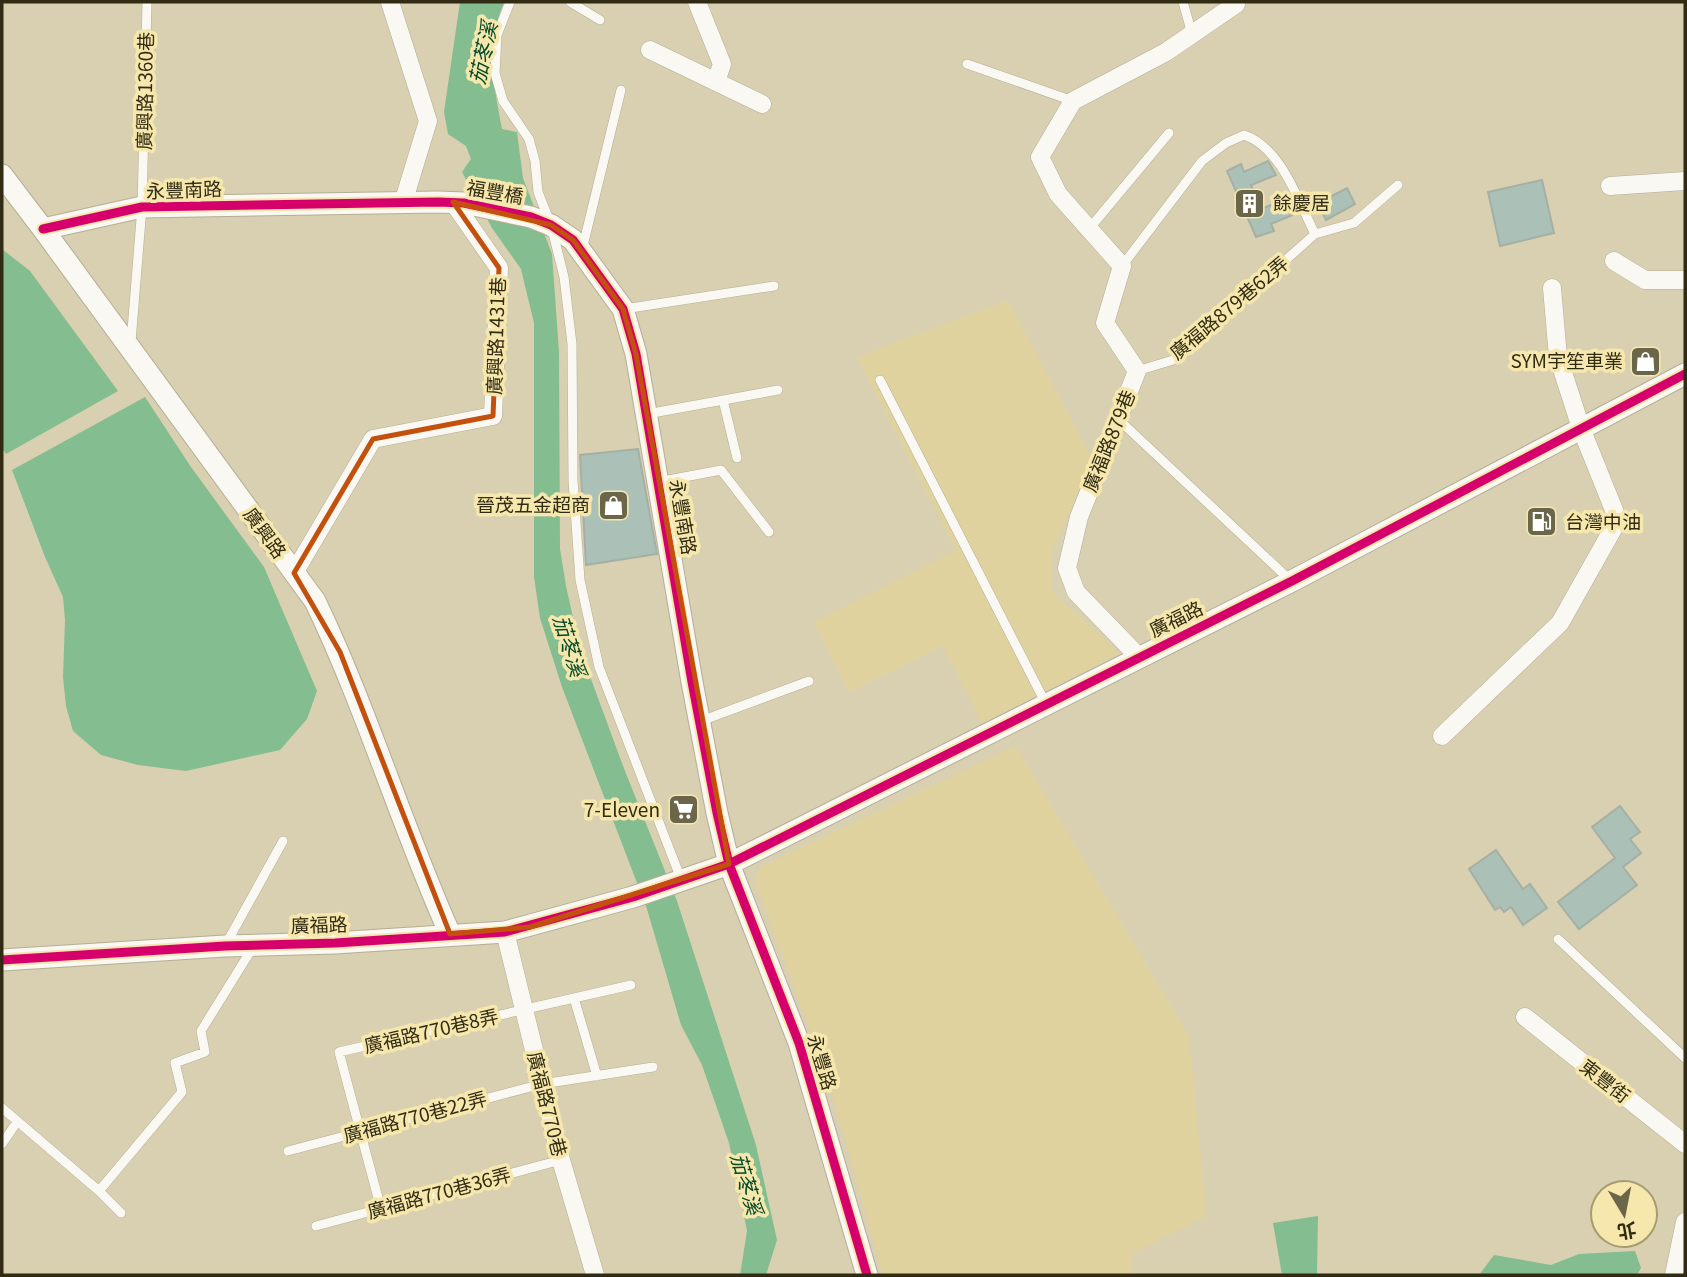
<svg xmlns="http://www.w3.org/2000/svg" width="1687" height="1277" viewBox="0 0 1687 1277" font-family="Georgia,'Noto Sans TC',serif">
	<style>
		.built { fill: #dfd29f }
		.water { fill: #84bd8f }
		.building { fill: #abc0b7; stroke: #a5b0a5; stroke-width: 2 }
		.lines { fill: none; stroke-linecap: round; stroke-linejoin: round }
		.service-casing { stroke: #b5ae95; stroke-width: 10 }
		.minor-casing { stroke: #b5ae95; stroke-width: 19 }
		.tertiary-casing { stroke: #b5ae95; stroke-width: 23 }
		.service { stroke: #f9f8f3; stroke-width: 9 }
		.minor { stroke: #f9f8f3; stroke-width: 18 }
		.tertiary { stroke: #f9f8f3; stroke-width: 21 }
		.cycleway-casing { stroke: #f6e7ad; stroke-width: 13 }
		.cycleway { stroke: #d6006c; stroke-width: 9 }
		.marked { fill: none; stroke: #c3500d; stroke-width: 5; stroke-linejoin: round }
		.labels { text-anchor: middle; stroke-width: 7; stroke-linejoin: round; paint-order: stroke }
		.street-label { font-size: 19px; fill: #312b13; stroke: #f6e7ad }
		.poi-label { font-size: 19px; fill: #312b13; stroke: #f6e7ad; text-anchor: end }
		.water-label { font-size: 21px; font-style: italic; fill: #064c2a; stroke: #f6e7ad }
	</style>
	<rect width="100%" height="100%" fill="#d8d0b1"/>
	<path class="built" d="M1008,300L1092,459L1052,553L1051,585L1056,596L1120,653L982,723L943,646L849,692L814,622L956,550L857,357Z
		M1016,746L1189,1036L1207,1216L1132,1254L1131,1275H883L829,1082L755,881L761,867Z"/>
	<path class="water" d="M460,2H504C486,47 493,82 502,129L517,132L523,178L552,254L559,352L560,549L566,586L580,649L623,766L677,901L756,1145L777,1240L766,1275H740L747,1231L729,1143L702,1065L681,1025L647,909L562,687L540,618L534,577V323L521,269L492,228L462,172L471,159L466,146L448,134L444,112Z
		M2,249L30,271L118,391L6,454L2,448Z
		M145,397L191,467L264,567L317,691L307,719L280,750L186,771L138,765L101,755L73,731L66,706L63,677L65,620L63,597L45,557L12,470Z
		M1318,1216L1317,1275H1282L1273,1223Z
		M1635,1251L1641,1268L1637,1275H1479L1494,1255L1551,1265L1579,1254Z"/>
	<path class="building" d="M1268,161L1276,175L1251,185L1261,209L1288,198L1295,214L1271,224L1274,231L1256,237L1227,171L1241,164L1244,172Z
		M1542,180L1554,233L1500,246L1488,192Z
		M1347,188L1355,204L1326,220L1318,203Z
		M638,449L657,554L586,565L580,455Z
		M1620,806L1640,832L1630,839L1641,853L1623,867L1637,885L1579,929L1558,902L1615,858L1592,827Z
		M1496,850L1523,889L1530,884L1547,908L1523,925L1511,907L1504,912L1500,907L1495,910L1469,869Z"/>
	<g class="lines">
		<defs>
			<path id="service" d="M510,2L497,35L495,73L503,101L529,139L535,161L538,192L551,225L564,277L572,344L573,480L580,580L599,667L681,879
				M570,2L600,20
				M1183,2L1192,34
				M967,64L1073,101
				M1089,229L1169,133
				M582,250L621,90
				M1122,266L1202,161L1226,143L1244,135C1282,148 1298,201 1315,234
				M624,309L774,286
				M131,342L142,207L147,2
				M1137,371L1173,360L1315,234L1354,223L1398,185
				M880,380L1046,704
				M723,400L737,458
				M647,414L778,390
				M1118,419L1290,580
				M658,482L721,470L769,532
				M701,721L809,681
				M1558,939L1685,1058
				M226,944L283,841
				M574,998L597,1076
				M2,1108L99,1191L121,1213
				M2,1144L17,1122
				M288,1151L542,1084L653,1067
				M99,1191L182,1092L175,1063L205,1052L201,1031L253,947
				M381,1209L339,1052L631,985
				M316,1226L561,1160"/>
			<path id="minor" d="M390,2L428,121L403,203
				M697,2L722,64L716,82
				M650,50L762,104
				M1610,186L1685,181
				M1614,261L1645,280H1685
				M294,573L373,439L493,416L499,268L453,202
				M1139,657L1076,592L1067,568L1079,517L1137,371L1105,323L1122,266L1058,194L1040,157L1073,101L1166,52L1236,4V2
				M1442,736L1560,623L1618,520L1581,428L1558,357L1552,288
				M505,932L561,1160L595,1275
				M1525,1017L1685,1144
				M1674,1275L1685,1222"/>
			<path id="tertiary" d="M2,175L43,229L315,601C367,709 401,825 450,934
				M43,229L142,207L438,202L464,203L531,217L551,225L573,240L623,309L636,354L692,682L717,813L729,864L799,1043L867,1275
				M2,960L225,946L335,943L505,932L633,897L729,864L1292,581L1685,374"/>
		</defs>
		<use href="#service" class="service-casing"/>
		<use href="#minor" class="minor-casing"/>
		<use href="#tertiary" class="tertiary-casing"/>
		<use href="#service" class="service"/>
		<use href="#minor" class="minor"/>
		<use href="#tertiary" class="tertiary"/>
		<defs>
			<path id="cycleway" d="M43,229L142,207L438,202L464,203L531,217L551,225L573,240L623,309L636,354L692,682L717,813L729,864L799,1043L867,1275
				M2,960L225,946L335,943L505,932L633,897L729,864L1292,581L1685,374"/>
		</defs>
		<use href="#cycleway" class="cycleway-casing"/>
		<use href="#cycleway" class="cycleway"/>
	</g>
	<path class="marked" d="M453,202L551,225L573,240L623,309L636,354L729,864L530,927L450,934L340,652L294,573L373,439L493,416L499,268Z"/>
	<defs>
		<symbol id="building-square" viewBox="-11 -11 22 22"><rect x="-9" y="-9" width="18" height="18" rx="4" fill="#6b654a" stroke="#f6e7ad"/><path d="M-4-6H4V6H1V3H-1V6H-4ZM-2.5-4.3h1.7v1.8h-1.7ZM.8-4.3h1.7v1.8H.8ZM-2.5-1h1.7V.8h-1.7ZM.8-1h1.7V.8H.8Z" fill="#fff"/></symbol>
		<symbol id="shop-square" viewBox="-11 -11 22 22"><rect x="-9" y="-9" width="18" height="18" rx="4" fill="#6b654a" stroke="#f6e7ad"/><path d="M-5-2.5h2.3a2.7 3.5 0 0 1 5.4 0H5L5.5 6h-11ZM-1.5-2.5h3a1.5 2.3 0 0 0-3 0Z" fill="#fff"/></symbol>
		<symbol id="fuel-square" viewBox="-11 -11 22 22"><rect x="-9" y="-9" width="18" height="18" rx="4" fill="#6b654a" stroke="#f6e7ad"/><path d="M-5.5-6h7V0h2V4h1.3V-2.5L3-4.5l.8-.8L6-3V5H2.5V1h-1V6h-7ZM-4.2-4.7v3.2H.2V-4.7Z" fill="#fff"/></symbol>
		<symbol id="supermarket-square" viewBox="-11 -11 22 22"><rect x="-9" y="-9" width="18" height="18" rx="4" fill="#6b654a" stroke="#f6e7ad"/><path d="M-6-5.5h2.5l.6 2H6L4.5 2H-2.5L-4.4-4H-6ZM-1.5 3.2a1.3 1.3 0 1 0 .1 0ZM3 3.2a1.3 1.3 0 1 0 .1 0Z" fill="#fff"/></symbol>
	</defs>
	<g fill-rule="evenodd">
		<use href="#building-square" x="1232" y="186" width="35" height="35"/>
		<use href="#shop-square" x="1628" y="344" width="35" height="35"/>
		<use href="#shop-square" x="596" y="488" width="35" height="35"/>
		<use href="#fuel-square" x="1524" y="504" width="35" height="35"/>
		<use href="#supermarket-square" x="666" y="792" width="35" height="35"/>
	</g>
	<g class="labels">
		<g class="street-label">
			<text transform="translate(145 91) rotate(-89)" y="7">廣興路1360巷</text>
			<text transform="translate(184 190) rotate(-2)" y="7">永豐南路</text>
			<text transform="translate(495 192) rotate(10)" y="7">福豐橋</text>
			<text transform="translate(1229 308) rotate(-40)" y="7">廣福路879巷62弄</text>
			<text transform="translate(496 336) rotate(-88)" y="7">廣興路1431巷</text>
			<text transform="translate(1109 441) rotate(-68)" y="7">廣福路879巷</text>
			<text transform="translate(683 517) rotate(80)" y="7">永豐南路</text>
			<text transform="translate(265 533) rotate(54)" y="7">廣興路</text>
			<text transform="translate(1176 619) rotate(-26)" y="7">廣福路</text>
			<text transform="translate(319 925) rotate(-2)" y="7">廣福路</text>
			<text transform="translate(431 1031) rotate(-13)" y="7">廣福路770巷8弄</text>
			<text transform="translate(822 1062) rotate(73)" y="7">永豐路</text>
			<text transform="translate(1605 1081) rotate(38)" y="7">東豐街</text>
			<text transform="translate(547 1104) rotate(76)" y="7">廣福路770巷</text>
			<text transform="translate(415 1117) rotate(-15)" y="7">廣福路770巷22弄</text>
			<text transform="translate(439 1193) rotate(-15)" y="7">廣福路770巷36弄</text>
		</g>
		<g class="poi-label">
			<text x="1273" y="210" text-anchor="start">餘慶居</text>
			<text x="1623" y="368">SYM宇笙車業</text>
			<text x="590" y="512">晉茂五金超商</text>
			<text x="1565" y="529" text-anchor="start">台灣中油</text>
			<text x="660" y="817">7-Eleven</text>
		</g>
		<g class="water-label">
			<text transform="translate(484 53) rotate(-78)" y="7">茄苳溪</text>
			<text transform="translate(569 646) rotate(73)" y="7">茄苳溪</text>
			<text transform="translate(746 1184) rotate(74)" y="7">茄苳溪</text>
		</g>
	</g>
	<rect width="1687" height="1277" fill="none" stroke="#312b13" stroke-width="7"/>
	<g transform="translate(1624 1214) rotate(170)"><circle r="33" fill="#f6e7ad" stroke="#a79c6f" stroke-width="2"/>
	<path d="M0-5L12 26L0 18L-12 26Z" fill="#6b654a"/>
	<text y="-10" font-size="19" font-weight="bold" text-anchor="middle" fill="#312b13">北</text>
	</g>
</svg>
